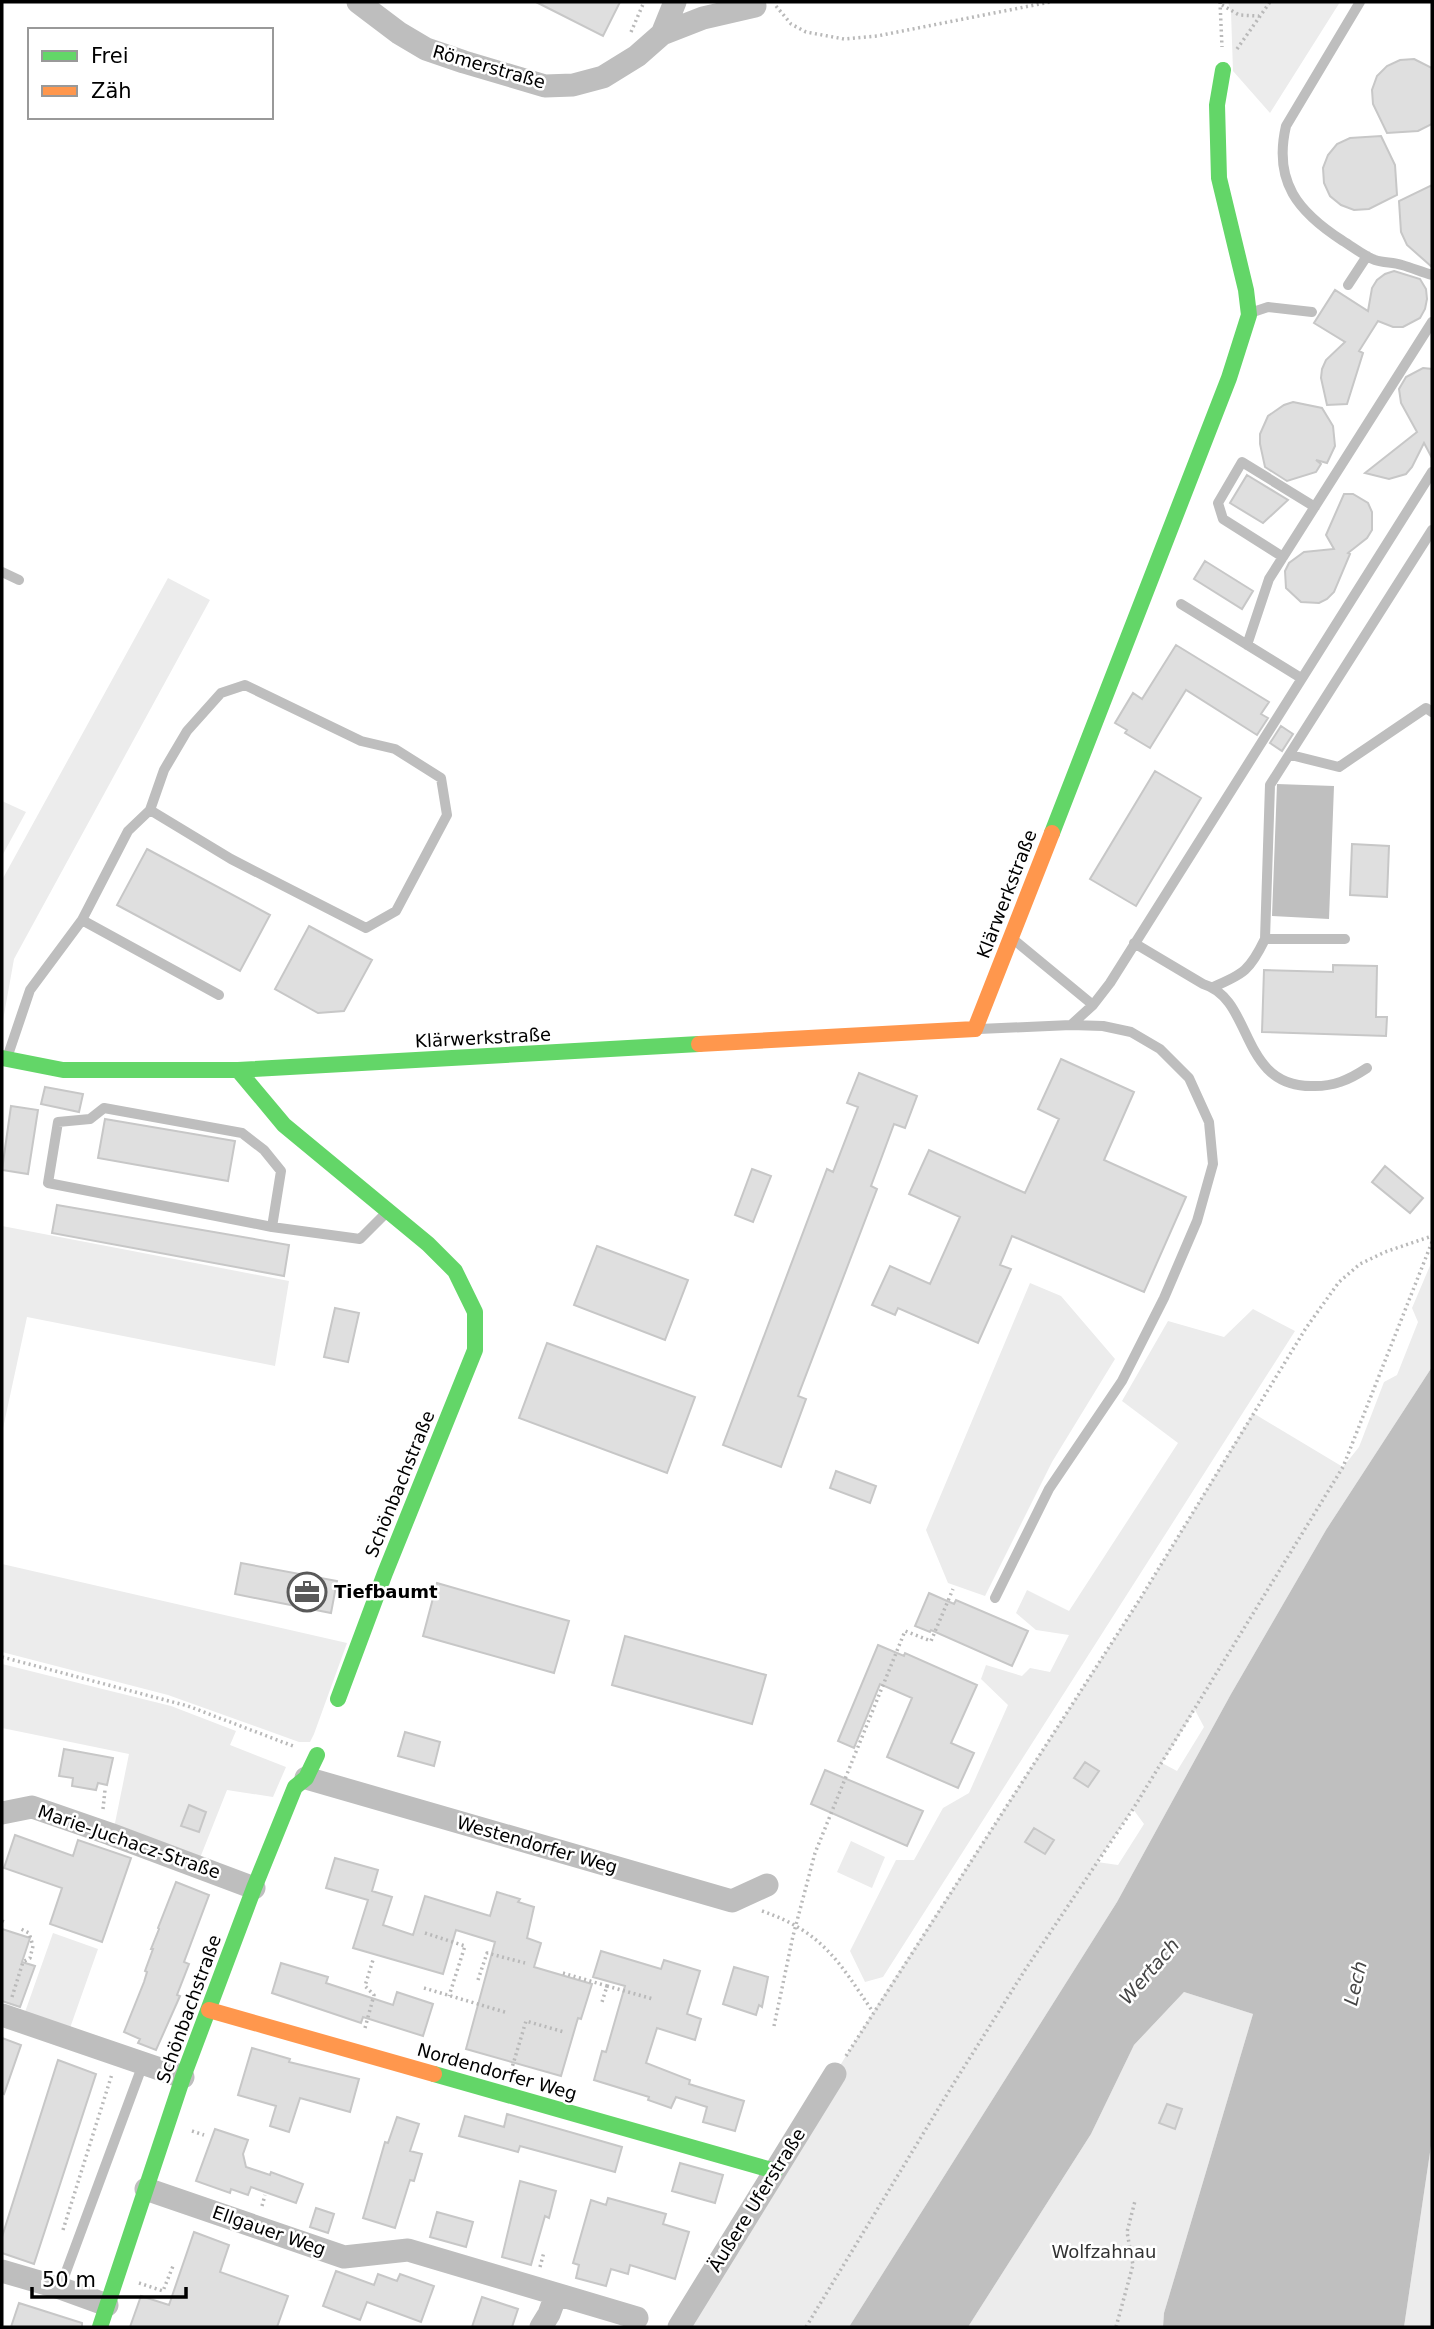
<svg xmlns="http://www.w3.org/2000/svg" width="1434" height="2329" viewBox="0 0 1434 2329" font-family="'DejaVu Sans',sans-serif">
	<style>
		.green { fill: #ececec; fill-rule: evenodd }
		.water { fill: #bfbfbf }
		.building { fill: #dfdfdf; stroke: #c7c7c7; stroke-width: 2 }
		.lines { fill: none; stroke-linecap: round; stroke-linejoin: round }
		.path { stroke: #b9b9b9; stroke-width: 3.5; stroke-dasharray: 2 3.5; stroke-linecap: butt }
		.lane { stroke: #bebebe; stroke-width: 10 }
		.street { stroke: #bebebe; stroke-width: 23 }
		.fast { stroke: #63d668; stroke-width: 16 }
		.slow { stroke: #ff974d; stroke-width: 16 }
		.labels { text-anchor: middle; stroke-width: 5; stroke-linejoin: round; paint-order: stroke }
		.street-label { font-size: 18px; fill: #000; stroke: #fff }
		.poi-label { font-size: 18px; font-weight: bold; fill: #000; stroke: #fff; text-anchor: start }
		.park-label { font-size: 18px; fill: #333; stroke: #fff }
		.water-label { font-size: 19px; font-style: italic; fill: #444; stroke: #fff }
	</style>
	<rect width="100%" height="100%" fill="#fff"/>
	<path class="green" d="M1228,2H1340L1270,113L1233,71L1231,12Z
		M168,578L210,600L14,959L2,1026V880Z
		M2,801L26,812L2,856Z
		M2,1226L289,1281L275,1366L27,1317L2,1433Z
		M1432,1261V1367L1326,1530L1231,1694L1117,1902L849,2327H679L873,2012L1140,1599L1253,1413L1343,1467L1359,1447L1384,1382L1397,1375L1418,1322L1412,1308ZM1195,1710L1204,1727L1177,1771L1162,1763ZM1133,1809L1144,1824L1118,1865L1097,1862Z
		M1030,1283L1061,1296L1115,1359L1052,1462L985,1596L948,1583L926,1530Z
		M1253,1309L1295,1331L883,1977L865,1982L850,1951L896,1860H914L943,1808L969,1793L1008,1705L981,1679L986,1665L1022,1676L1030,1668L1050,1672L1069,1635L1036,1630L1016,1613L1027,1590L1069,1611L1178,1443L1122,1401L1168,1321L1224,1337Z
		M2,1564L347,1643L314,1734L310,1742H299L168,1695L2,1652Z
		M2,1664L171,1706L236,1731L230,1745L286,1767L273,1797L227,1790L200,1858L114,1828L129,1754L2,1728Z
		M851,1841L885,1857L872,1888L837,1872Z
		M53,1933L98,1949L70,2028L25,2012Z
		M1184,1992L1253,2014L1164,2313L1163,2327H968L1091,2134L1134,2045Z
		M1432,2139V2327H1404Z"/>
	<path class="water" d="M1277,784L1334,786L1329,919L1272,916Z
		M1432,1367V2139L1404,2327H1163L1164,2313L1253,2014L1184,1992L1134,2045L1091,2134L968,2327H849L1117,1902L1231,1694L1326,1530Z"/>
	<path class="building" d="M536,2H620L603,36Z
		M1414,59L1432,68V124L1418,131L1387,133L1373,104L1372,90L1377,76L1387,66L1400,60Z
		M1381,136L1395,165L1397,195L1369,209L1354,210L1341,205L1330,196L1324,183L1323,168L1328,155L1337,144L1350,138Z
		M1432,185V267L1407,245L1401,232L1399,201Z
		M1394,271L1420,279L1426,289L1427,299L1425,309L1420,318L1403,327H1393L1378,321L1359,351L1363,353L1347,404L1327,405L1321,378L1322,369L1326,360L1345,342L1314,323L1335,290L1368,311L1372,288L1377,280L1385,274Z
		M1423,368L1432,369V458L1424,443L1412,467L1406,474L1389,479L1365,473L1417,432L1401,403L1399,389L1406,377Z
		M1293,402L1322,408L1333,426L1335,446L1327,463L1316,460L1321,464L1316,472L1287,481L1265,467L1260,444V434L1268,416L1284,405Z
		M1247,475L1288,500L1263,523L1230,503Z
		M1344,494H1353L1368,503L1372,512V530L1367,538L1348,553L1350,554L1334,592L1327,599L1319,603L1301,602L1286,588L1285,571L1289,563L1304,552L1334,549L1326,535Z
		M1205,561L1253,591L1242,609L1194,579Z
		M1176,645L1269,702L1261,714L1268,718L1257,735L1186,690L1150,748L1125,733L1127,730L1115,723L1133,693L1142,699Z
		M1281,726L1293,734L1282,751L1270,743Z
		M1155,771L1201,798L1136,906L1090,879Z
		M1352,844L1389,846L1387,897L1350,895Z
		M147,849L270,915L240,971L117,905Z
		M309,926L372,960L344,1011L318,1013L275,989Z
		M1333,965L1377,966L1376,1017H1387L1386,1036L1262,1032L1264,970L1333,972Z
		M1061,1059L1134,1092L1104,1160L1186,1197L1144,1292L1012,1236L1000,1265L1011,1269L978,1343L898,1308L895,1315L872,1305L890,1266L930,1284L960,1217L909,1194L929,1150L1025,1193L1059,1119L1038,1109Z
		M859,1073L917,1096L905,1128L894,1124L871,1186L877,1189L798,1396L806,1399L781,1467L723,1445L827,1169L833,1172L858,1107L847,1103Z
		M45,1087L83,1094L79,1112L41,1104Z
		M11,1106L38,1110L28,1174L2,1170Z
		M105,1119L235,1141L228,1181L98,1158Z
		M1385,1166L1423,1198L1410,1213L1372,1182Z
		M752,1169L771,1176L753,1222L735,1215Z
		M57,1205L289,1245L284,1276L52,1233Z
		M597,1246L688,1280L665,1340L574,1305Z
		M335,1308L359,1313L348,1362L324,1357Z
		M547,1343L695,1397L667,1473L519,1418Z
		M836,1471L876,1486L870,1503L830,1488Z
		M241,1563L337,1581L331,1613L235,1594Z
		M437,1583L569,1621L554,1673L423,1636Z
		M929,1593L954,1604L956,1600L1028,1631L1012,1666L931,1630L930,1632L915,1626Z
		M625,1636L766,1675L752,1724L612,1685Z
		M878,1645L904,1656L905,1653L977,1685L951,1743L974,1753L958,1788L887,1757L912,1698L880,1684L854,1748L838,1741Z
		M405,1732L440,1742L434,1766L398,1756Z
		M64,1749L113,1758L107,1785L98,1783L96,1790L72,1786L73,1778L59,1776Z
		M1085,1762L1099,1771L1088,1787L1074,1778Z
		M825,1770L923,1811L907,1846L811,1804Z
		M189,1805L206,1812L199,1832L181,1826Z
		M1034,1828L1054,1840L1045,1854L1025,1842Z
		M15,1835L73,1856L78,1840L131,1858L102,1942L50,1924L62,1888L4,1868Z
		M335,1858L378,1870L372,1891L392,1897L383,1925L413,1935L425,1896L490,1916L497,1892L520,1899L518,1902L534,1907L527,1938L541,1943L534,1967L592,1984L581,2019L578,2018L561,2076L466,2049L495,1942L456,1930L443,1974L353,1948L368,1900L326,1888Z
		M176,1882L209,1895L184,1962L189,1964L177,1995L180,1996L156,2050L138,2043L140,2039L124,2032L144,1982L147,1972L145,1971L153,1949H151L159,1929L158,1928Z
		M2,1929L30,1938L22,1962L35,1966L20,2007L2,2001Z
		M601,1951L661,1969L664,1960L700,1971L687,2014L701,2019L695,2040L657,2028L646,2063L690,2080L689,2084L744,2101L735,2131L703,2122L707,2107L676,2097L671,2108L648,2100L649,2097L594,2080L602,2051L606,2052L625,1986L593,1977Z
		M281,1963L328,1977L326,1983L393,2005L397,1992L433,2004L423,2036L363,2017L361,2023L272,1993Z
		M734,1967L768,1977L762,2007L759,2005L756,2015L723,2004Z
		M2,2038L21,2045L4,2094L2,2093Z
		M252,2048L290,2059L289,2062L359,2079L350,2112L300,2098L289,2132L270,2126L276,2106L238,2095Z
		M58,2060L96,2074L34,2264L2,2253V2237Z
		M1167,2104L1182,2109L1175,2129L1159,2123Z
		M507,2114L622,2147L615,2172L520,2146L518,2152L459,2136L465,2116L504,2127Z
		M397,2117L419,2124L410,2151L422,2154L414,2181L410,2180L395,2228L363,2218L385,2142L388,2143Z
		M215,2129L248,2140L243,2154L246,2167L270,2175L271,2172L303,2184L296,2203L251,2187L248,2195L231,2189L230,2193L196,2181Z
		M680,2163L723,2175L715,2203L672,2191Z
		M520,2181L556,2191L549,2218L545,2216L531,2265L502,2257Z
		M608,2198L666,2214L663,2224L689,2232L675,2279L630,2265L628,2274L611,2269L606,2286L576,2278L579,2265L573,2263L591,2200L606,2205Z
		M316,2208L334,2214L328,2233L310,2227Z
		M437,2212L473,2222L466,2247L430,2237Z
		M194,2232L229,2245L220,2272L288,2296L277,2327H130L141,2296L169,2305Z
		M336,2271L374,2285L378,2274L397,2281L400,2274L434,2286L421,2322L367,2302L360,2320L323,2306Z
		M482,2297L518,2309L512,2327H472Z
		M19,2303L82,2323V2327H11Z"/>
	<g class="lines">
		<path class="path" d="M1220,2L1222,47
			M1222,5L1239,15L1259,16
			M776,6L791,24L806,32L844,39L877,36L1050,2
			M631,32L644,2
			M1237,49L1270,2
			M2,1657L188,1706L293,1746
			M103,1809L105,1790
			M762,1911C823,1932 839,1962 873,2012
			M2,1921L4,1922
			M425,1933L465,1946L449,1996
			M563,1973L607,1986L602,2002
			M478,1980L487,1953L525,1963
			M607,1986L653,1999
			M424,1988L508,2013
			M12,1997L23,1962L30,1958L33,1946L29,1933L19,1928
			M774,2026L793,1936L815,1853L905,1631L931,1641L953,1589
			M365,2028L374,1995L365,1986L373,1960
			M846,2056L1140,1599L1306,1328L1339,1282L1360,1264L1385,1252L1432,1236
			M511,2071L526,2021L564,2032
			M192,2131L204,2135
			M262,2206L265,2195
			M63,2230L112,2074
			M540,2267L544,2252
			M139,2283L163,2291L173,2266
			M806,2327L949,2091L1025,1970L1133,1809L1343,1467L1432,1242
			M1116,2327L1133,2265L1127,2232L1135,2201"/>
		<path class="lane" d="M1360,2L1286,126C1273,182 1298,212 1343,241C1353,247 1364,256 1375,260C1384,263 1393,262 1402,265C1412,268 1422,272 1432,275
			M1348,285L1367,256
			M1253,312L1268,307L1312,312
			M1283,557L1223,519L1218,503L1242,462L1315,507
			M2,572L19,580
			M1181,604L1301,678
			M1247,645L1269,579L1432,322
			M1291,755L1339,767L1426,708L1432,712
			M82,920L128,831L150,810L164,770L187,731L221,693L245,685L361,741L395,749L441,778L447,815L396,911L366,928L231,859L150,810
			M1013,939L1093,1005
			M1265,939L1270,785L1432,530
			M1134,943L1203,984C1254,999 1239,1086 1311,1086C1333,1087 1349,1080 1367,1068
			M1213,987C1244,974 1250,970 1265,939H1345
			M1071,1025L1093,1005L1110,983L1432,472
			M979,1029L1071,1025L1103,1026L1131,1032L1160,1049L1189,1078L1209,1122L1213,1164L1197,1221L1164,1298L1122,1381L1049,1489L995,1598
			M8,1055L30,990L82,920L219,995
			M272,1227L281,1171L264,1150L242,1133L104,1108L90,1119L58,1122L48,1183L272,1227L360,1239L386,1213
			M60,2288L143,2064"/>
		<path class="street" d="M358,2L399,33L426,49L464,62L545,86L573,85L603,77L637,56L662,34L675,2
			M662,34L703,18L755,6L750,2
			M306,1778L732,1901L767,1885
			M2,1813L32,1807L110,1834L254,1888
			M2,2015L183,2077
			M146,2189L344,2257L408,2250L637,2318
			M2,2271L60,2288L107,2305
			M541,2327L549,2314L556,2295
			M679,2327L835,2074"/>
		<path class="fast" d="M1052,833L1229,378L1249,315L1246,290L1219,178L1217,105L1223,70
			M2,1058L63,1070H238L699,1044
			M238,1070L284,1125L428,1244L455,1271L475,1312V1350L385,1573L338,1699
			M434,2074L775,2171
			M100,2327L183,2077L254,1888L295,1787L306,1778L317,1755"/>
		<path class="slow" d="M699,1044L975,1029L1052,833
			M209,2010L434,2074"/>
	</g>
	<defs>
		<symbol id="office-ring" viewBox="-11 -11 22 22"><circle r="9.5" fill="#fff" stroke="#595959" stroke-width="1.5"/><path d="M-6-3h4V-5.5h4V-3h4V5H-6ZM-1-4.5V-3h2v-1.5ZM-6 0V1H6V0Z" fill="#595959"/></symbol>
	</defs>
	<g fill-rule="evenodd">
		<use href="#office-ring" x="285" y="1570" width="44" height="44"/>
	</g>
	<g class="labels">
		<g class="street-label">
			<text transform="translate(489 67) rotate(16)" y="6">Römerstraße</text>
			<text transform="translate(1007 894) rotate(-69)" y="6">Klärwerkstraße</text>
			<text transform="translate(483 1038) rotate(-3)" y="6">Klärwerkstraße</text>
			<text transform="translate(400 1484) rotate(-68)" y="6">Schönbachstraße</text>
			<text transform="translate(129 1842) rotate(19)" y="6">Marie-Juchacz-Straße</text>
			<text transform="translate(537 1845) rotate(16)" y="6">Westendorfer Weg</text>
			<text transform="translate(189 2009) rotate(-70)" y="6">Schönbachstraße</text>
			<text transform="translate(497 2072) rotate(16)" y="6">Nordendorfer Weg</text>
			<text transform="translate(757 2200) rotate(-58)" y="6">Äußere Uferstraße</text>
			<text transform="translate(269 2231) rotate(19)" y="6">Ellgauer Weg</text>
		</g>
		<g class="poi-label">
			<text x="334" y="1598">Tiefbaumt</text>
		</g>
		<g class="park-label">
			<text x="1104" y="2258">Wolfzahnau</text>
		</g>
		<g class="water-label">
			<text transform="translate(1149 1971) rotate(-49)" y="7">Wertach</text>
			<text transform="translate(1355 1983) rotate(-77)" y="7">Lech</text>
		</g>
	</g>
	<rect width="1434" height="2329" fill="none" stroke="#000000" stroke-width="7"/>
	<rect x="28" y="28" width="245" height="91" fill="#ffffff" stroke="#999999" stroke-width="2"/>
	<rect x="42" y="51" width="35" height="10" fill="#63d668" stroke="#999999" stroke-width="2"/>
	<text x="91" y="63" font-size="21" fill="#000000">Frei</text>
	<rect x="42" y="86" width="35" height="10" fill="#ff974d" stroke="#999999" stroke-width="2"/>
	<text x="91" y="98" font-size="21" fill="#000000">Zäh</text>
	<path d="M32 2287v10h154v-10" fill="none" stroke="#000000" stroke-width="3.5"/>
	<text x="42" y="2287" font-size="21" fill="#000000" stroke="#ffffff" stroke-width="5" paint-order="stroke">50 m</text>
</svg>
